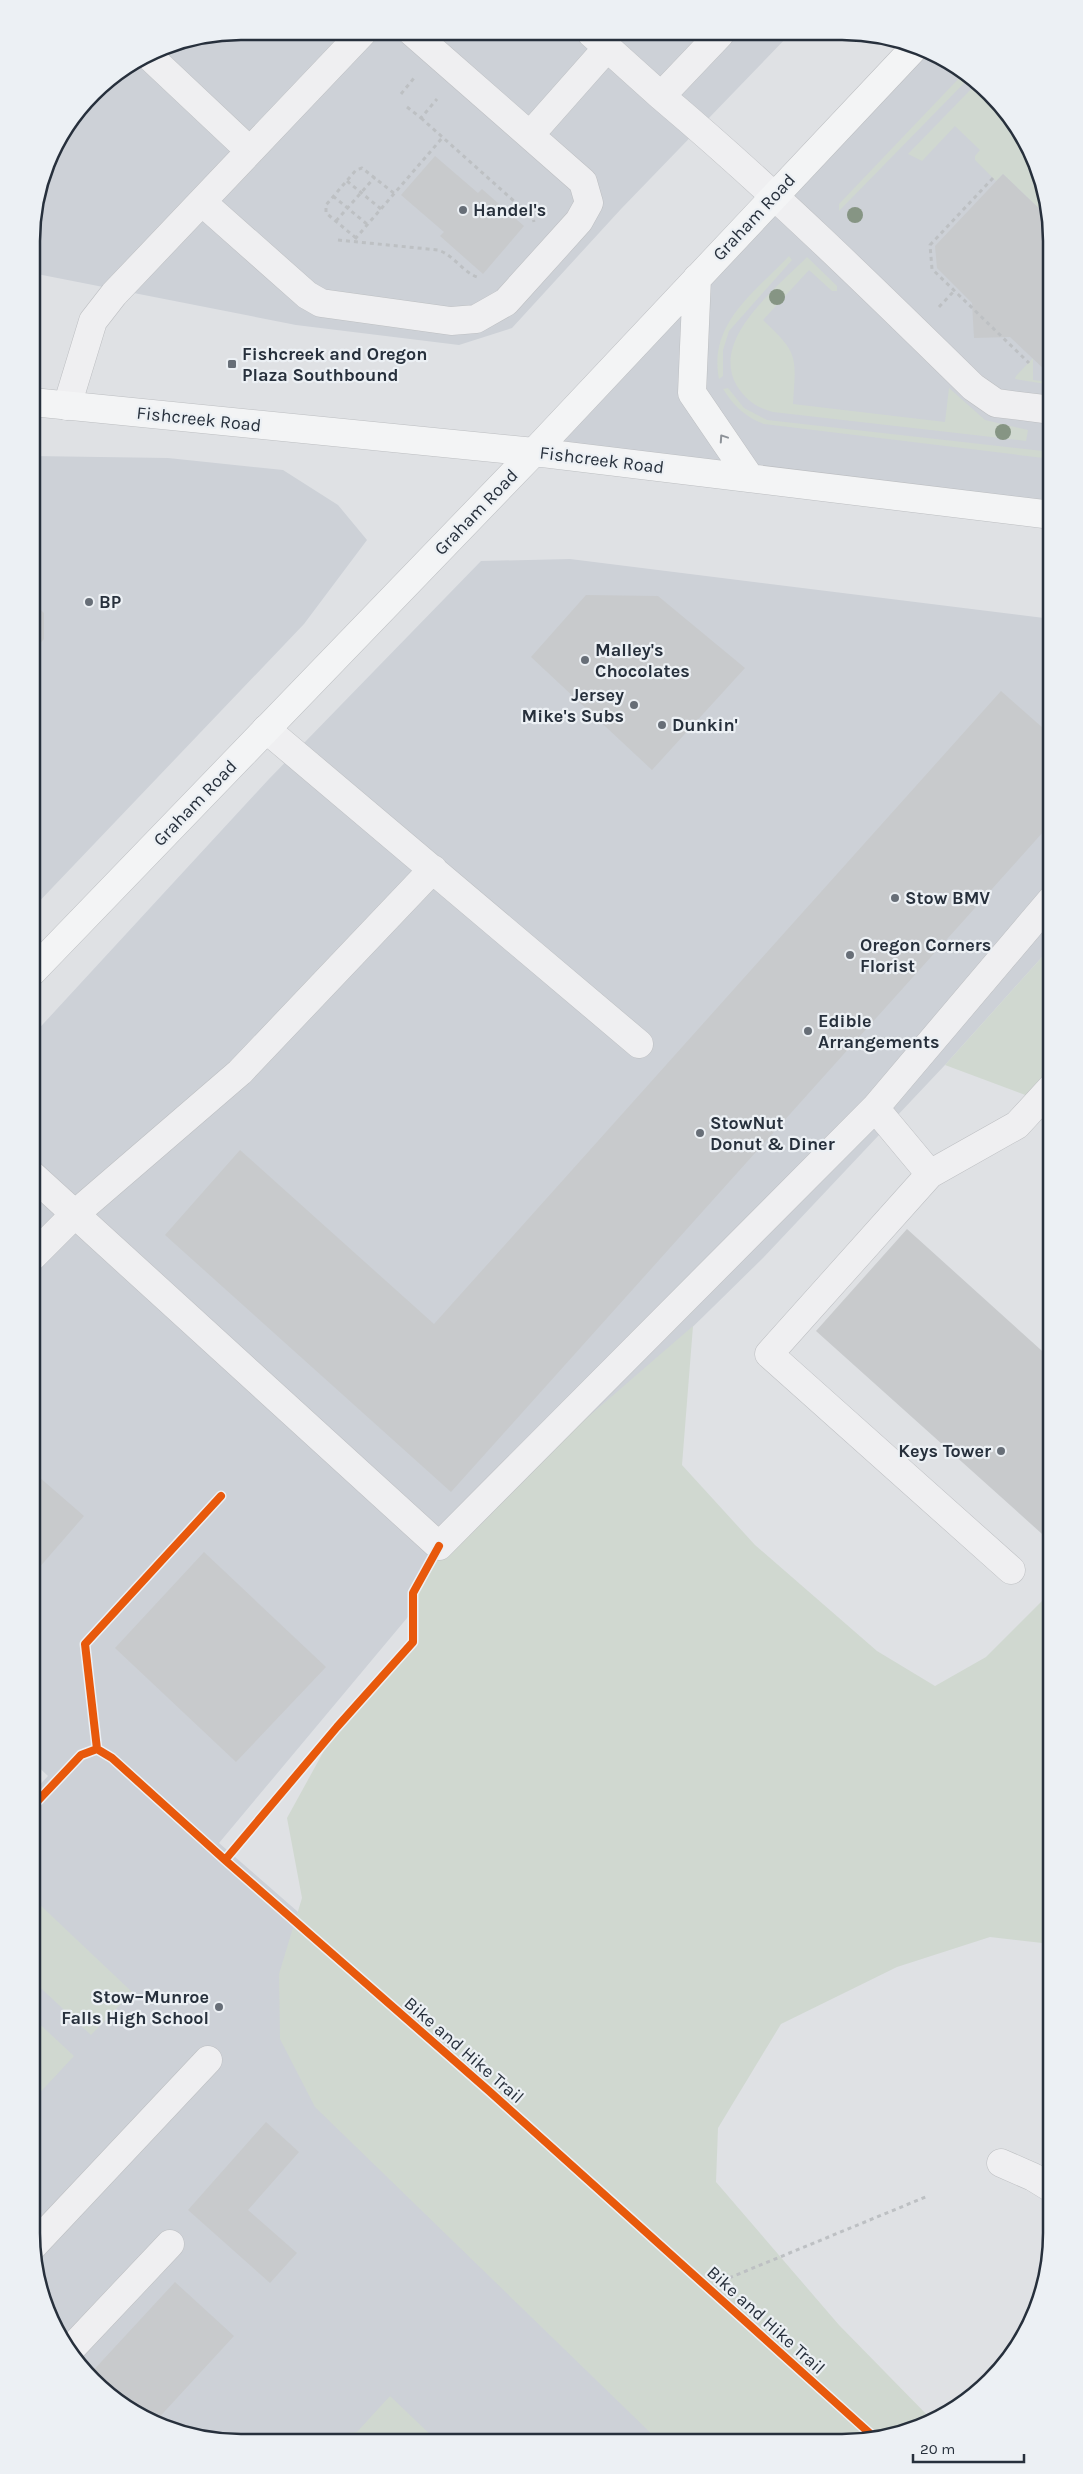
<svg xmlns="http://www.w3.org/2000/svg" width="1083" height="2474" viewBox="0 0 1083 2474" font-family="Karla,sans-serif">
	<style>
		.built { fill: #cdd1d7 }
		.green { fill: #d0d8d0 }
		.building { fill: #c8cacc }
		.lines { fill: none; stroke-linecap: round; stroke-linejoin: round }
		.minor-casing { stroke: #bdbfc2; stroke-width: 29 }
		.major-casing { stroke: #bcbec1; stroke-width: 29 }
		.path { stroke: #bdc0c3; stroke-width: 3; stroke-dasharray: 4 4; stroke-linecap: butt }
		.minor { stroke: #efeff1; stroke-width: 28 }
		.major { stroke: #f3f4f5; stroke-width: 28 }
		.cycleway-casing { stroke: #ecf0f4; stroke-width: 11 }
		.cycleway { stroke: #e8590c; stroke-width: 8 }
		.tree { fill: #869584 }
		.oneway { stroke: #8d9298 }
		.poi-dot { fill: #676e77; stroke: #ecf0f4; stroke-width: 2 }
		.labels { text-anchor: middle; stroke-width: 4.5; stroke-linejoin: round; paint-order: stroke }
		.poi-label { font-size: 18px; font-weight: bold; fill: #27303c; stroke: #ecf0f4; text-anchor: start }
		.street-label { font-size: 18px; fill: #27303c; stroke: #ecf0f4 }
		.rim { fill: none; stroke: #27303c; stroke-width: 2.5 }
	</style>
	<rect width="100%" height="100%" fill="#dfe1e4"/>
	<path class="built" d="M241,31L789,35L621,209L512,328L459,345L296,325L32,273V227L53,148L102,83L161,47Z
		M916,46L935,53L981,83L1024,136L1045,186L1052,241V515L534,452Z
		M32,456L168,458L283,470L338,505L367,540L304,624L32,909Z
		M570,559L1052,619V946L945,1065L763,1258L458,1557L219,1843L566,2146L842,2443L200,2439L148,2421L102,2391L66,2349L38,2288L31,2233V1794L48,1776L31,1760L32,1036L269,779L481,561Z"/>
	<path class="green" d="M964,73L970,77L839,211V204Z
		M978,82L1024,136L1040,174L1038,177L1045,186L1049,218L1003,174L996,181L975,160V156L980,150L955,126L922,161L908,154Z
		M789,256L792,260L729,331L723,350V376L719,379C708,324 755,292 789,256Z
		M807,257L837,286V291H832L809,270L763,320C799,354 796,356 793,404L945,422L949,388L985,420L1028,430L1026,441L773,412C757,408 746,400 737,386C709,339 778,287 807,257Z
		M1033,358V380L1052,382V385L1015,379L1016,376Z
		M728,388L744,408L767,420L1052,452V459L764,424C745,417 734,406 723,389Z
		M1052,946V1105L945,1065Z
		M693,1326L682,1465L755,1545L877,1651L935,1686L986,1657L1051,1592V1944L990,1937L897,1967L781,2024L718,2128L716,2182L839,2325L932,2420L897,2436L842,2443L660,2442L315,2107L280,2039L279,1974L302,1898L287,1818L337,1727L413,1642V1593L439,1546Z
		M37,1902L132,1992L91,2035L31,1979V1908Z
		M31,2016L74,2056L33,2100L31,2098Z
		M390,2396L436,2440L289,2439L357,2432Z"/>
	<path class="building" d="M435,156L478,193L482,189L524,226L483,274L440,236L444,232L401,195Z
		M1003,174L1049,218L1052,241V371H1046L1010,337L974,338L972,303L937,268L935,246Z
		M586,595L658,596L745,668L652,770L531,657Z
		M32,602L44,613V639L32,653Z
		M1001,691L1052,736V822L451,1492L165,1235L240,1150L434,1324Z
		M907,1229L1051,1359V1542L816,1331Z
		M31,1470L84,1516L31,1577Z
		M204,1552L326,1667L236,1762L115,1648Z
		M266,2122L299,2152L248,2210L297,2253L270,2283L188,2210Z
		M175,2282L234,2336L154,2423L102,2391L89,2375Z"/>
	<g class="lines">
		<defs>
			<path id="minor" d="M591,33L661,96
				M720,34L661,96C770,188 871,287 973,387L996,403L1052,410
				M148,55L250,151
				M530,135L607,48
				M202,202L307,295L321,303L451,321L476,319L506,302L579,221L589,203L583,182L412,32
				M67,406L93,321L114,294L363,32
				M266,729L639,1044
				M875,1108L930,1174
				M31,1174L439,1546L875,1108L1052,899
				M31,1258L75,1214L240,1072L433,869
				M1011,1570L769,1354L930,1174L1017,1125L1052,1087
				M1001,2163L1033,2177L1051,2188
				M33,2246L208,2060
				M68,2352L170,2244"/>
			<path id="major" d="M697,278L692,393L750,478
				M32,402L534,452L1052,515
				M32,972L534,452L916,46"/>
		</defs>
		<use href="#minor" class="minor-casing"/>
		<use href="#major" class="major-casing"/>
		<path class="path" d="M401,94L414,78
			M407,107L421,118L437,99
			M421,118L533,218L534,222
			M993,178L930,245L932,269L1029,363
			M347,181L381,209
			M333,196L368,225
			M336,221L375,177
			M356,238L326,213V205L356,170L362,168L395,194
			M355,239L443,137
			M338,240L438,250C454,255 464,274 480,278
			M939,307L954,291
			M707,2287L928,2196"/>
		<use href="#minor" class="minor"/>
		<use href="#major" class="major"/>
		<defs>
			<path id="cycleway" d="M97,1749L85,1644L221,1496
				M31,1808L81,1755L97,1749L112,1758L225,1860L489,2091L875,2438
				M225,1860L337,1727L413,1642V1593L439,1546"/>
		</defs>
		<use href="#cycleway" class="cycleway-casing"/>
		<use href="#cycleway" class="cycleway"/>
	</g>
	<g class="tree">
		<circle cx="855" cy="215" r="8"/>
		<circle cx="777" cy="297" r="8"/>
		<circle cx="1003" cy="432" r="8"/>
	</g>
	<defs><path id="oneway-chevron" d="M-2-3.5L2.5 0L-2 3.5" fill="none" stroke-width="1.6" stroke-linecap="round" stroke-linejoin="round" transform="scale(1.25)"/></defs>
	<use class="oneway" href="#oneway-chevron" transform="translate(723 438) rotate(-124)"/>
	<g class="poi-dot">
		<circle cx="463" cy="210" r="5"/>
		<rect x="227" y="359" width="10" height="10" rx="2.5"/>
		<circle cx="89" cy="602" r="5"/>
		<circle cx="585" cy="660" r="5"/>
		<circle cx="634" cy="705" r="5"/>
		<circle cx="662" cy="725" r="5"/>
		<circle cx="895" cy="898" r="5"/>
		<circle cx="850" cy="955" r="5"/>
		<circle cx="808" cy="1031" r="5"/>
		<circle cx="700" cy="1133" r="5"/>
		<circle cx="1001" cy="1451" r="5"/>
		<circle cx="219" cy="2007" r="5"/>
	</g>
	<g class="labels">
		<g class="poi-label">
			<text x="473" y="216">Handel's</text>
			<text x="242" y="360">Fishcreek and Oregon<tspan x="242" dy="21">Plaza Southbound</tspan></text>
			<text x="99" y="608">BP</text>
			<text x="595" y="656">Malley's<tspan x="595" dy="21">Chocolates</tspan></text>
			<text x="624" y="701" text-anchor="end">Jersey<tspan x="624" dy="21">Mike's Subs</tspan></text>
			<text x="672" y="731">Dunkin'</text>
			<text x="905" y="904">Stow BMV</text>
			<text x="860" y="951">Oregon Corners<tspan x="860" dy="21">Florist</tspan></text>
			<text x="818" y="1027">Edible<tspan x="818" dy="21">Arrangements</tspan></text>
			<text x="710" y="1129">StowNut<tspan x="710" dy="21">Donut &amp; Diner</tspan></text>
			<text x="991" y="1457" text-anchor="end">Keys Tower</text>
			<text x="209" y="2003" text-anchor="end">Stow–Munroe<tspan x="209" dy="21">Falls High School</tspan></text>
		</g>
		<g class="street-label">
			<text transform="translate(754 217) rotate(-47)" y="6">Graham Road</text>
			<text transform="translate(199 419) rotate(6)" y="6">Fishcreek Road</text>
			<text transform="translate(602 460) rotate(7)" y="6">Fishcreek Road</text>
			<text transform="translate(476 512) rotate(-46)" y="6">Graham Road</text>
			<text transform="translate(195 803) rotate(-46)" y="6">Graham Road</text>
			<text transform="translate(464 2050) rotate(41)" y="6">Bike and Hike Trail</text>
			<text transform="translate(766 2320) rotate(42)" y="6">Bike and Hike Trail</text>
		</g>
	</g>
	<path d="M0 0H1083V2474H0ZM241 40H842A201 201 0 0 1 1043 241V2233A201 201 0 0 1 842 2434H241A201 201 0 0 1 40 2233V241A201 201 0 0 1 241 40Z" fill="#ecf0f4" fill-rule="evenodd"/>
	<path class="rim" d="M241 40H842A201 201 0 0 1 1043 241V2233A201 201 0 0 1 842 2434H241A201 201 0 0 1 40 2233V241A201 201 0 0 1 241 40Z"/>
	<path d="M913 2454v8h111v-8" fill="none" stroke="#27303c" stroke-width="2.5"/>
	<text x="920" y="2454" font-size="15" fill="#27303c" stroke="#ecf0f4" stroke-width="4" paint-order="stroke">20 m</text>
</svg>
